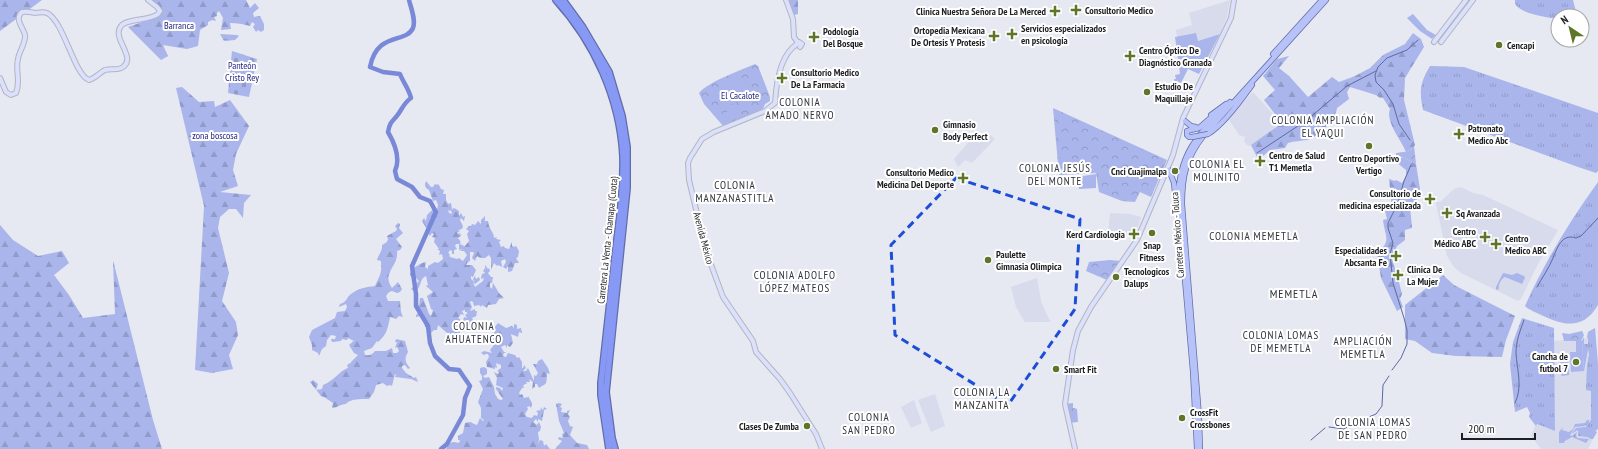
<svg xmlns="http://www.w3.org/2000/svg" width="1598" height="449" viewBox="0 0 1598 449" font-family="'PT Sans Narrow',sans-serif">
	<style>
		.built { fill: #d7dbec }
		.grass { fill: url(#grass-tufts) }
		.forest { fill: url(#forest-firs); fill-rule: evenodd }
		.cemetery { fill: url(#cemetery-stones) }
		.park { fill: url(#park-crowns) }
		.garden { fill: #a9b5eb }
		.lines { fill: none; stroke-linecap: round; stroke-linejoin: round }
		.stream { stroke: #5e69a1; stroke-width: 1 }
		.river { stroke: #7989d8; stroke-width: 4.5 }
		.secondary-casing { stroke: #b3b5bf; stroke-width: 6 }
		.primary-casing { stroke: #626eab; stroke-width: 6 }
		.highway-casing { stroke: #626eab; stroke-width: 8 }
		.secondary { stroke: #dbe0fc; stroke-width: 4 }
		.primary { stroke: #b7c2f9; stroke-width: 4.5 }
		.highway { stroke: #8799f5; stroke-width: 5.5 }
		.primary-bridge-casing { stroke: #626eab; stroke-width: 6; stroke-linecap: butt }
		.primary-bridge { stroke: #b7c2f9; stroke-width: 4.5 }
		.marked { fill: none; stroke: #1d4ed8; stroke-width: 3; stroke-dasharray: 8 5; stroke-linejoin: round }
		.poi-dot { fill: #5f7628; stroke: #fff; stroke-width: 1.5 }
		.labels { text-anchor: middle; stroke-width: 4; stroke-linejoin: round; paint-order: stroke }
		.poi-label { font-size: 10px; font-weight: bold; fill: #1e1f22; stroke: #fff; text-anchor: start }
		.park-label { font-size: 10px; fill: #242682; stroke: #fff }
		.street-label { font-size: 10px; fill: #1e1f22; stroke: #fff }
		.neighbourhood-label { font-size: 11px; letter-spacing: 1px; fill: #30323a; stroke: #fff }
		.quarter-label { font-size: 12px; letter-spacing: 1px; fill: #30323a; stroke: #fff }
	</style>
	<defs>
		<pattern id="grass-tufts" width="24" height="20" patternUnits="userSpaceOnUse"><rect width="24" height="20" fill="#a9b5eb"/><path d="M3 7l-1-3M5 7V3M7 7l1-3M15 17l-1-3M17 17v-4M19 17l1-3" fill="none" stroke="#919bc9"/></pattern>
		<pattern id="forest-firs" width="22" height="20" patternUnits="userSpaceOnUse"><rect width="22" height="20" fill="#a9b5eb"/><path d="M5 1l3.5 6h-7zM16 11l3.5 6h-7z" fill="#919bc9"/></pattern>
		<pattern id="cemetery-stones" width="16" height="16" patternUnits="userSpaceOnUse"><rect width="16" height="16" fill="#a9b5eb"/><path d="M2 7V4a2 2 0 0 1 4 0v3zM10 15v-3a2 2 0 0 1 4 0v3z" fill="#919bc9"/></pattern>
		<pattern id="park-crowns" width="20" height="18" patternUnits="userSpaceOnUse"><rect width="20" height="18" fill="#a9b5eb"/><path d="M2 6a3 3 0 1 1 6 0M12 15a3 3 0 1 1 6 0" fill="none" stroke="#919bc9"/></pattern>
	</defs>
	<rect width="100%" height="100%" fill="#e6e8f2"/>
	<path class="built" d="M1230,0L1227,17L1220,34L1198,41L1188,35L1177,37L1176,30L1192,25L1189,13Z
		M1253,92L1281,123L1250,146L1247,145L1244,141L1245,137L1239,135L1228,118Z
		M988,133L995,139L972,163L965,160L958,167L954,159L972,138L979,143Z
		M1461,187L1473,193L1483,195L1558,230L1538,264L1521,299L1518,301L1461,273L1454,267L1447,256L1435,199L1437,202H1440L1454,189Z
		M1110,213L1130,214L1141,217L1135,236L1108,235Z
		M1037,278L1041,301L1049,319L1051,322H1025L1016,307L1011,287Z
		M1595,328L1598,365L1597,430L1588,449H1541L1531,436L1536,424L1555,431L1553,341L1583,339L1588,337V332Z
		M935,394L945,426L931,432L918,400Z
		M914,400L922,423L911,428L901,407Z"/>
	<path class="grass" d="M1515,0H1573L1577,16H1558V19C1547,17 1521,14 1515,4Z
		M1430,66L1464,67L1598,113V171L1596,173L1578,167L1423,110C1419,90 1420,83 1430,66Z
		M1598,182V305C1583,330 1565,326 1541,315C1536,312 1529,310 1525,306C1545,261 1570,221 1598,182Z
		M1522,318L1554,328L1555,431L1537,424L1536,426L1529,417L1530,413L1527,407L1515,412L1510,364L1513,342Z
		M1595,328L1598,365V429L1595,431L1597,432L1593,439H1591L1587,437L1578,436V430L1571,434L1576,428L1586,427L1591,420V391L1586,390V389L1587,366L1589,354L1588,349L1584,371L1582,341L1584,337V344H1588V338L1587,337L1588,332Z
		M1587,420H1589C1589,428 1581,426 1575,427L1570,435L1572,436L1577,432L1576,435L1577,438L1589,439L1586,443L1572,437L1565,441L1564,443H1559V432L1563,427L1562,430L1569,432L1573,429L1575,424L1585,423Z"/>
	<path class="forest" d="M0,0H42L0,31Z
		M150,0H246L250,8L255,3L259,8L253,13L254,17L260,16L264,24V30L261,32L258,30L256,32L253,27L255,24L252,22L250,26C243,24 237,23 230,23L231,29L221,30L223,18L219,11L217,13V16L214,17L216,21L212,20L208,22V25L200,30L198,46L187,49L163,45L168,56L161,60L128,27L159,16C165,8 156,4 150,0Z
		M788,0H798V14L794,15Z
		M1413,33L1421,39L1424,47L1405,78L1404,100L1415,145L1413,148L1406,152C1401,140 1385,121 1390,109L1383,98H1380L1376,95L1350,87L1347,92L1349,99L1337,108C1336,119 1318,137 1307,140C1301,141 1294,141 1288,143L1285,148L1270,150L1263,156L1257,157L1251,145L1282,123L1264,100L1275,90L1263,76L1277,59L1289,56L1279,68L1289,76L1308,97L1332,77L1339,82L1355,76L1370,68L1383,55L1405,44Z
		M182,87L199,102L214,101L215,107L230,100L249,126L236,154L233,170L238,186L220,192L251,195L244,203L243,218L236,209H229L220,217L218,228L229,273L222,301L236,322L238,335L229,355L233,369L212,373L195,370L204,206L176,88Z
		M1403,157L1416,164L1420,189L1416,202L1410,206L1412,228L1405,230V240L1397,246L1392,259C1396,271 1399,282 1402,294L1400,299L1403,307L1397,311L1381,278L1377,253C1392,241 1385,237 1383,220L1387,219L1385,211L1387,207L1392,208L1389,179L1395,181L1396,180L1402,183L1406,177V170L1396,162L1398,159Z
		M426,181L431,187H433L435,184L437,185V184L439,185L441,189L444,190L443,194H446V200L448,204L451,203L452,209L450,211L448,210L449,213L452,214L451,210L454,208L459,211V216L461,213L463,217L465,216L464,221L461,218L460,220L463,226L462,229L458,230L460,231L457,233L458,234L460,233L461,236L457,239H459L461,243L459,244L463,245L464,247L469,241L467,234L469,231L466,229L469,226H471L472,224L475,225L478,221L481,224V220L485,216V221H488C489,230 494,232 494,238L497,237L496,239L501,240L499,242L501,247L504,246L505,248L509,249L512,242V246L514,247L516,246L519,251L518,257L516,258L519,263H515L512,271L508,272V266L506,269L503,267L506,262L505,259L501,261L502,267L498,265L497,266L494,263L491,270V258L489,255L485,258H480L477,256L475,261L472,258L474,253L473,252H470V261L468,262L466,265H472L476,270L473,277L471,276V279L475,282L473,279L475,276L476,279L479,277L480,280L475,284L473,282L475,287L483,281L484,278L481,279L482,274L485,273L483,271L485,268L486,270L485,267V265L488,269L489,268L490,271L488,273L491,277H493L492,283H490V287L492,289L493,283L499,293L504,298L499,299L496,304L488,305L487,308L482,305L481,307L479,305L474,306L473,302L471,301L470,302L472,307L470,311L475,309V311H477L476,316L472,318L474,322L470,325L464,323H467V321H463L464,317L467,318L465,315L467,314V312H465V310L462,311L464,315L461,314L458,318L460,319V322H457V326L459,327V325L464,327L465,331L460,332L459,337L458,333L455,335L447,333L438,325L437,330H434L430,334L428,328L425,327L424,318L421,316L416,317V315L419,312L415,307L416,305H419L420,298H423L429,314L431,316L433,310L431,309L427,296L433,292L426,286L428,285L426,276C419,279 422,287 415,292L411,289L419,281L416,278L414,280L410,275L411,268C418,267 419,263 426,262L425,267L428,269V266L435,262L438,263L443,259L442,254L439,255L440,251L437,249H439L434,242L435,238L432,237L434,234L432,233L430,236L428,233L430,230L428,231L422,221L424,218L426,221L427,215L433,209L437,210L438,205L436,200L433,201L429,190L426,188L425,184ZM456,244H459V250L463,249L460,251H464L467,255L463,261L459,258L457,259L450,257L449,253H448L450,250L452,251V254H454V250L457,249L455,246Z
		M398,223L400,224L399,228L403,233L396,239L402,247L400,250L397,251C399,267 381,272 392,288L398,282L402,289L400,292L397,293L392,291L389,292L386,296L388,301H400L401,312L403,317L399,316L396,319L390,317C388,327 387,335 378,342L377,341L372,348L364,351L365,355C369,356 372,355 375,351H386L392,348L393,353H397L399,351L397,347L395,348L397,342H395L396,339L405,341L408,352C404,359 405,362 410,368L408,369L405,365L402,366V368L406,373L414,378L416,377L418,382L411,379L395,377L396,375L395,374L392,386L390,385L387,386L383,383L376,385L374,392L369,399C363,399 351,398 346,404C340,404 337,408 332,408L333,403L324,397L321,396L310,382L313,380L318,384L316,390L322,389L323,385C334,381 339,371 348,368L347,365L350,363H351V362L358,355L354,353L349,345L356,339L354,341L348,338L347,340L342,339L341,341L332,342L331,339H335L336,336L331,335L327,340L326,346L322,349L319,356L318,353L312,350V345L309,337L312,330L335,318L337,312L345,311L347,307L346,304L339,307L340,304C347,302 346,298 351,294C359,288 366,287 375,286C380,275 382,274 381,261L377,260C378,255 383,251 382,245L387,242L388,239L387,236L396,231L397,229L395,226Z
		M0,225L13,240L38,256L62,251L69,263L54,275L69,295L83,318L115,314L113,260L153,420L162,449H0Z
		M1443,275L1454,285L1515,316L1506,340L1502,357L1456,356L1432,353L1415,341L1405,339V305Z
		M498,323L506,328L512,326L514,328V324L517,325V329L521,328L522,333L519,332L518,337L511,334L513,343L510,347L507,345V348L505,345L501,347L504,352L507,353H504L503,356L506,357L508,353L515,355L517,358L519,357L522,362V368H523L524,365L526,368L523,371H526L528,368L534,381V375L536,376L538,373L533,364H537L538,361L542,359L548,368L550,374L547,373C546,386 548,382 539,388L537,384H535V387L532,389L533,382L529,379L530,382H526L527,384H525L523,386L524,388H522L519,393L520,395L522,394L524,398L528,397V399V396L532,403L531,408L530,406L527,407L528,409L525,414L527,417L532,418L534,415L537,416L538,413L536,411L541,410L540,407L543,410L544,407L547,409L544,410L542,421L538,419V422L536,419L533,422L537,425L539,422L541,427L540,431L538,432L539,440L538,444L540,440L543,441L544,446L546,444L550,449H446L449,443L454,442L459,443L460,440H458V436L463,433L465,423L471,422L474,424L477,425L480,418L483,421L484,420L481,418V408L478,402L483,389L479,381L482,380V376L480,373V368L484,367L487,369V374L483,376L485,378L489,377L494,387L495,394L498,399L501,400L503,399L496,389V387L500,388L502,391L503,388L496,385L497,378L494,372L498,374L499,372L497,371L501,368V365L496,363L497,368L495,367V369L487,367L486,362L489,357L488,354H486L484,355L481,353L484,351L492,353L490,350L494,345L492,335L494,334V328Z
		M559,403L562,404L560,407L562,408L561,412L567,413V411L570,410L568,414L570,417L568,421L570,426L573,427L570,435L577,443L587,445L589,449H555L562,441L558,439L559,437L563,438L562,434L564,433L559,421L556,404Z"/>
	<path class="cemetery" d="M232,51L257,59L249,97L228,93Z"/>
	<path class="park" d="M1413,14L1427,30L1436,35L1432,39L1420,31L1407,18Z
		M220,34L237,35L239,36L235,40L224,41Z
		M755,64L758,66L770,97V101L765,104L763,109L724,127L704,104L699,93C708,82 741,70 755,64Z
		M1053,108L1167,160L1151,197L1140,192L1135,202L1122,201L1099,192L1096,173L1059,175Z
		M1414,146L1416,164L1403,157L1396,156V153C1402,152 1411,152 1414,146Z
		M1110,260L1120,261L1107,280L1086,271L1089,262Z
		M1582,331L1584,335L1581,341H1564L1562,333L1569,334Z
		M1073,403V408L1077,409L1078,422L1069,423L1065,404Z"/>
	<path class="garden" d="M1196,33L1198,41L1220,34L1199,74L1188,69L1181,83L1177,81L1175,84L1174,79H1176L1175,75L1180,74L1175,37Z
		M744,78L752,96L722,108L715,91Z
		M737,107L741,116L726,123L722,114Z
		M1096,174V188L1079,189L1077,177Z
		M1503,273L1512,275L1517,273L1524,276L1525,278L1522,284L1505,277C1501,279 1498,285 1499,289L1496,290V287Z
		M1576,341H1582L1584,371L1571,372L1570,352H1576Z
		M1567,357L1568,359L1569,375L1562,376L1561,374L1560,359L1561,358Z"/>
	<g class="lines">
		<path class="stream" d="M1410,140L1399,124L1393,104L1384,90L1376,82L1375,75L1378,67L1387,58L1407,50L1418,40
			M1257,153L1307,120L1347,86L1376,71
			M1537,287C1542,278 1549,268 1553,258C1557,248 1562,233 1576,238L1581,236L1598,218
			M1392,370L1401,358L1407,344V330L1404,318L1393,283L1390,254L1393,243L1388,228V223L1398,203L1404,181L1411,165
			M1515,403C1523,387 1517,370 1516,353C1516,341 1520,331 1524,320
			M1329,427L1344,429L1352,424L1376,414L1382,406L1383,385L1389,376
			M1311,440L1325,428"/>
		<path class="river" d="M409,0C411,8 416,20 413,28C406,44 377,31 370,67L383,72L400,74C403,82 409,89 411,98C405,102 403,107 399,113C394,121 390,120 388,132C395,144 401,158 395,171L397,179L412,187L420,197L430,201L436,212L412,266L416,294V306L428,326L430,343L435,356L449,369L459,370L470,386L465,398L463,415L447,444L441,449"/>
		<defs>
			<path id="secondary" d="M786,0L793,19L794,37L798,43
				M799,42L802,44L800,47
				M1434,42L1466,0
				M1441,42L1473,0
				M797,44C780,55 776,85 775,103L765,111L714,132L702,139L690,158L688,163L689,180L706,251L723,297L753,341L756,352L780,379L790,393L816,434L822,449
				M0,78L6,92L11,95L16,93C21,81 15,70 18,59C19,51 26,43 25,35C23,27 14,19 22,12C27,11 30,12 35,13C38,13 43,11 47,13C64,21 74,75 89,80C96,78 99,73 105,70C111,68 118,71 123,67C137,57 111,38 121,26C127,18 149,21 158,14L160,11L157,7L148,0
				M1075,449L1065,404L1073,350L1078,331L1091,307L1137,240L1173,155L1183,118L1231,18L1234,0"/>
			<path id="primary" d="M1273,54L1322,0
				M1211,115L1226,104
				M1185,121L1191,126L1196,127
				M1208,134C1222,126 1242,99 1252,85
				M1192,137H1189L1187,135V131L1199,128L1215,114
				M1169,170L1174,183L1176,203
				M1197,449L1193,372L1178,200C1179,152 1198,135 1230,102
				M1200,449L1199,416L1182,204C1182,176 1186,158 1204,135L1326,0"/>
			<path id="highway" d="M556,0C595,43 620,99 623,156C624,190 619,223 615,256C610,299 606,341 601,383V395L609,449
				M563,0L582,26L609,72L622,116L627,147V188L606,392L612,438L615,449"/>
		</defs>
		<use href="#secondary" class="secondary-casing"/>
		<use href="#primary" class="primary-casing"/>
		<use href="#highway" class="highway-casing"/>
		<use href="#secondary" class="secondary"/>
		<use href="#primary" class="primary"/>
		<use href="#highway" class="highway"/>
		<defs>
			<path id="primary-bridge" d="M1192,137L1208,134"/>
		</defs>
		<use href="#primary-bridge" class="primary-bridge-casing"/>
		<use href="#primary-bridge" class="primary-bridge"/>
	</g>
	<path class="marked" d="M956,178L1080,219L1075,309L1008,405L895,335L891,245Z"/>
	<g class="poi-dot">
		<path d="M1074 4h4v4h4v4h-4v4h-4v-4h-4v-4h4z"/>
		<path d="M1053 5h4v4h4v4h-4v4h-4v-4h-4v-4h4z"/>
		<path d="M1010 28h4v4h4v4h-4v4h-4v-4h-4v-4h4z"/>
		<path d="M992 30h4v4h4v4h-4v4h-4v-4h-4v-4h4z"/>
		<path d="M812 31h4v4h4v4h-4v4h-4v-4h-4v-4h4z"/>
		<circle cx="1499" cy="45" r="4"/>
		<path d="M1128 50h4v4h4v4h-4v4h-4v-4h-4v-4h4z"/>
		<path d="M780 72h4v4h4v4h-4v4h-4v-4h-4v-4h4z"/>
		<circle cx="1147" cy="92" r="4"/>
		<circle cx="935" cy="130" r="4"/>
		<path d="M1457 128h4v4h4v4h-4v4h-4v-4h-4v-4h4z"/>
		<circle cx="1369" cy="146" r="4"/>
		<path d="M1258 155h4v4h4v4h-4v4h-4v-4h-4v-4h4z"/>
		<circle cx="1175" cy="171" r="4"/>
		<path d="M961 172h4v4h4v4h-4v4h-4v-4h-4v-4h4z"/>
		<path d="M1428 193h4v4h4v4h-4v4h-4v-4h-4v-4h4z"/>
		<path d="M1445 207h4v4h4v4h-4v4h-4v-4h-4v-4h4z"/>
		<circle cx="1152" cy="233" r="4"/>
		<path d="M1132 228h4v4h4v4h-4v4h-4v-4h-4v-4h4z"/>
		<path d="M1483 231h4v4h4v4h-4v4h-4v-4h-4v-4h4z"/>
		<path d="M1494 238h4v4h4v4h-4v4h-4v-4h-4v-4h4z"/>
		<path d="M1394 250h4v4h4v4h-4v4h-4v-4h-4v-4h4z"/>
		<circle cx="988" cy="260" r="4"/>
		<path d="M1396 269h4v4h4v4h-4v4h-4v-4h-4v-4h4z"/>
		<circle cx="1116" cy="277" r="4"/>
		<circle cx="1576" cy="362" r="4"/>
		<circle cx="1056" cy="369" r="4"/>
		<circle cx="1182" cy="418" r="4"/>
		<circle cx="807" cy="426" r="4"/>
	</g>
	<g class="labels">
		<g class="poi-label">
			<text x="1085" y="14">Consultorio Medico</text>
			<text x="1046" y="15" text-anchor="end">Clinica Nuestra Señora De La Merced</text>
			<text x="1021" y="32">Servicios especializados<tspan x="1021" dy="12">en psicología</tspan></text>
			<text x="985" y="34" text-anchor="end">Ortopedia Mexicana<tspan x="985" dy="12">De Ortesis Y Protesis</tspan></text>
			<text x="823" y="35">Podología<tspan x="823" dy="12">Del Bosque</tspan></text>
			<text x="1507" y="49">Cencapi</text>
			<text x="1139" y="54">Centro Óptico De<tspan x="1139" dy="12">Diagnóstico Granada</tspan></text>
			<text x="791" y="76">Consultorio Medico<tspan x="791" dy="12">De La Farmacia</tspan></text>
			<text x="1155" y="90">Estudio De<tspan x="1155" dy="12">Maquillaje</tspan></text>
			<text x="943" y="128">Gimnasio<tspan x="943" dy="12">Body Perfect</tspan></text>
			<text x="1468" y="132">Patronato<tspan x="1468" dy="12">Medico Abc</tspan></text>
			<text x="1269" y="159">Centro de Salud<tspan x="1269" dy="12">T1 Memetla</tspan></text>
			<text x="1369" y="162" text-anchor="middle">Centro Deportivo<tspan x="1369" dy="12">Vertigo</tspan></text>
			<text x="1167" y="175" text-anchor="end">Cnci Cuajimalpa</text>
			<text x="954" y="176" text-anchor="end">Consultorio Medico<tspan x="954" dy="12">Medicina Del Deporte</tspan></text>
			<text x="1421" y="197" text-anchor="end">Consultorio de<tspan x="1421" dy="12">medicina especializada</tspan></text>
			<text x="1456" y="217">Sq Avanzada</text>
			<text x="1476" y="235" text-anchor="end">Centro<tspan x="1476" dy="12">Médico ABC</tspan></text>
			<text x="1125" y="238" text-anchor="end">Kerd Cardiologia</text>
			<text x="1505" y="242">Centro<tspan x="1505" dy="12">Medico ABC</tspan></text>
			<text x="1152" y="249" text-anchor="middle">Snap<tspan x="1152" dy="12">Fitness</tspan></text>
			<text x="1387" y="254" text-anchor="end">Especialidades<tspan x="1387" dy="12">Abcsanta Fe</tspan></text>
			<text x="996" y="258">Paulette<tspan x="996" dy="12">Gimnasia Olimpica</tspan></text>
			<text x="1407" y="273">Clinica De<tspan x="1407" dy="12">La Mujer</tspan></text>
			<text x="1124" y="275">Tecnologicos<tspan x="1124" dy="12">Dalups</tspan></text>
			<text x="1568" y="360" text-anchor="end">Cancha de<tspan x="1568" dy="12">futbol 7</tspan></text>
			<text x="1064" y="373">Smart Fit</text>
			<text x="1190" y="416">CrossFit<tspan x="1190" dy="12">Crossbones</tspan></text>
			<text x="799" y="430" text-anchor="end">Clases De Zumba</text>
		</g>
		<g class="park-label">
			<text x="179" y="29">Barranca</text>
			<text x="242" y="69">Panteón<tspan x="242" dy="12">Cristo Rey</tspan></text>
			<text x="740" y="99">El Cacalote</text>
			<text x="215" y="139">zona boscosa</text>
		</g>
		<g class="street-label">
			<text transform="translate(1177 235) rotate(-94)" y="4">Carretera México - Toluca</text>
			<text transform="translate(704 238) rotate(75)" y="4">Avenida México</text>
			<text transform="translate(607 240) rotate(-84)" y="4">Carretera La Venta - Chamapa (Cuota)</text>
		</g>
		<g class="neighbourhood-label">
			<text x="800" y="106">COLONIA<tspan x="800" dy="13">AMADO NERVO</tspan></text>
			<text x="1323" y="124">COLONIA AMPLIACIÓN<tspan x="1323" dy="13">EL YAQUI</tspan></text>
			<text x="1217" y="168">COLONIA EL<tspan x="1217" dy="13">MOLINITO</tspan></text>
			<text x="1055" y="172">COLONIA JESÚS<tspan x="1055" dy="13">DEL MONTE</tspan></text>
			<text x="735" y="189">COLONIA<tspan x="735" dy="13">MANZANASTITLA</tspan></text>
			<text x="1254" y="240">COLONIA MEMETLA</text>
			<text x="795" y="279">COLONIA ADOLFO<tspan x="795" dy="13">LÓPEZ MATEOS</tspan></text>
			<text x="474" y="330">COLONIA<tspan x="474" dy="13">AHUATENCO</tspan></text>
			<text x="1281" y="339">COLONIA LOMAS<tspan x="1281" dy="13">DE MEMETLA</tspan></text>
			<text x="1363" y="345">AMPLIACIÓN<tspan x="1363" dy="13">MEMETLA</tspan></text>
			<text x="982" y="396">COLONIA LA<tspan x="982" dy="13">MANZANITA</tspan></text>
			<text x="869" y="421">COLONIA<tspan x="869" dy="13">SAN PEDRO</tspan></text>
			<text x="1373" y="426">COLONIA LOMAS<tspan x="1373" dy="13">DE SAN PEDRO</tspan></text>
		</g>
		<g class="quarter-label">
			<text x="1294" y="298">MEMETLA</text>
		</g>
	</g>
	<g transform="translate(1570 28) rotate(325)"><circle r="19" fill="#ffffff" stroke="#a5a5a7"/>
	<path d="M0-3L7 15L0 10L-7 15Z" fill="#5f7628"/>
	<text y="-6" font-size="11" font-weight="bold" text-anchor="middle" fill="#1e1f22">N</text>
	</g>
	<path d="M1462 433v6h73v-6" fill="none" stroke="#1e1f22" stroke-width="2"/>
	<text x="1468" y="433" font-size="12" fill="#1e1f22" stroke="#ffffff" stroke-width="3" paint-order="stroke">200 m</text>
</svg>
